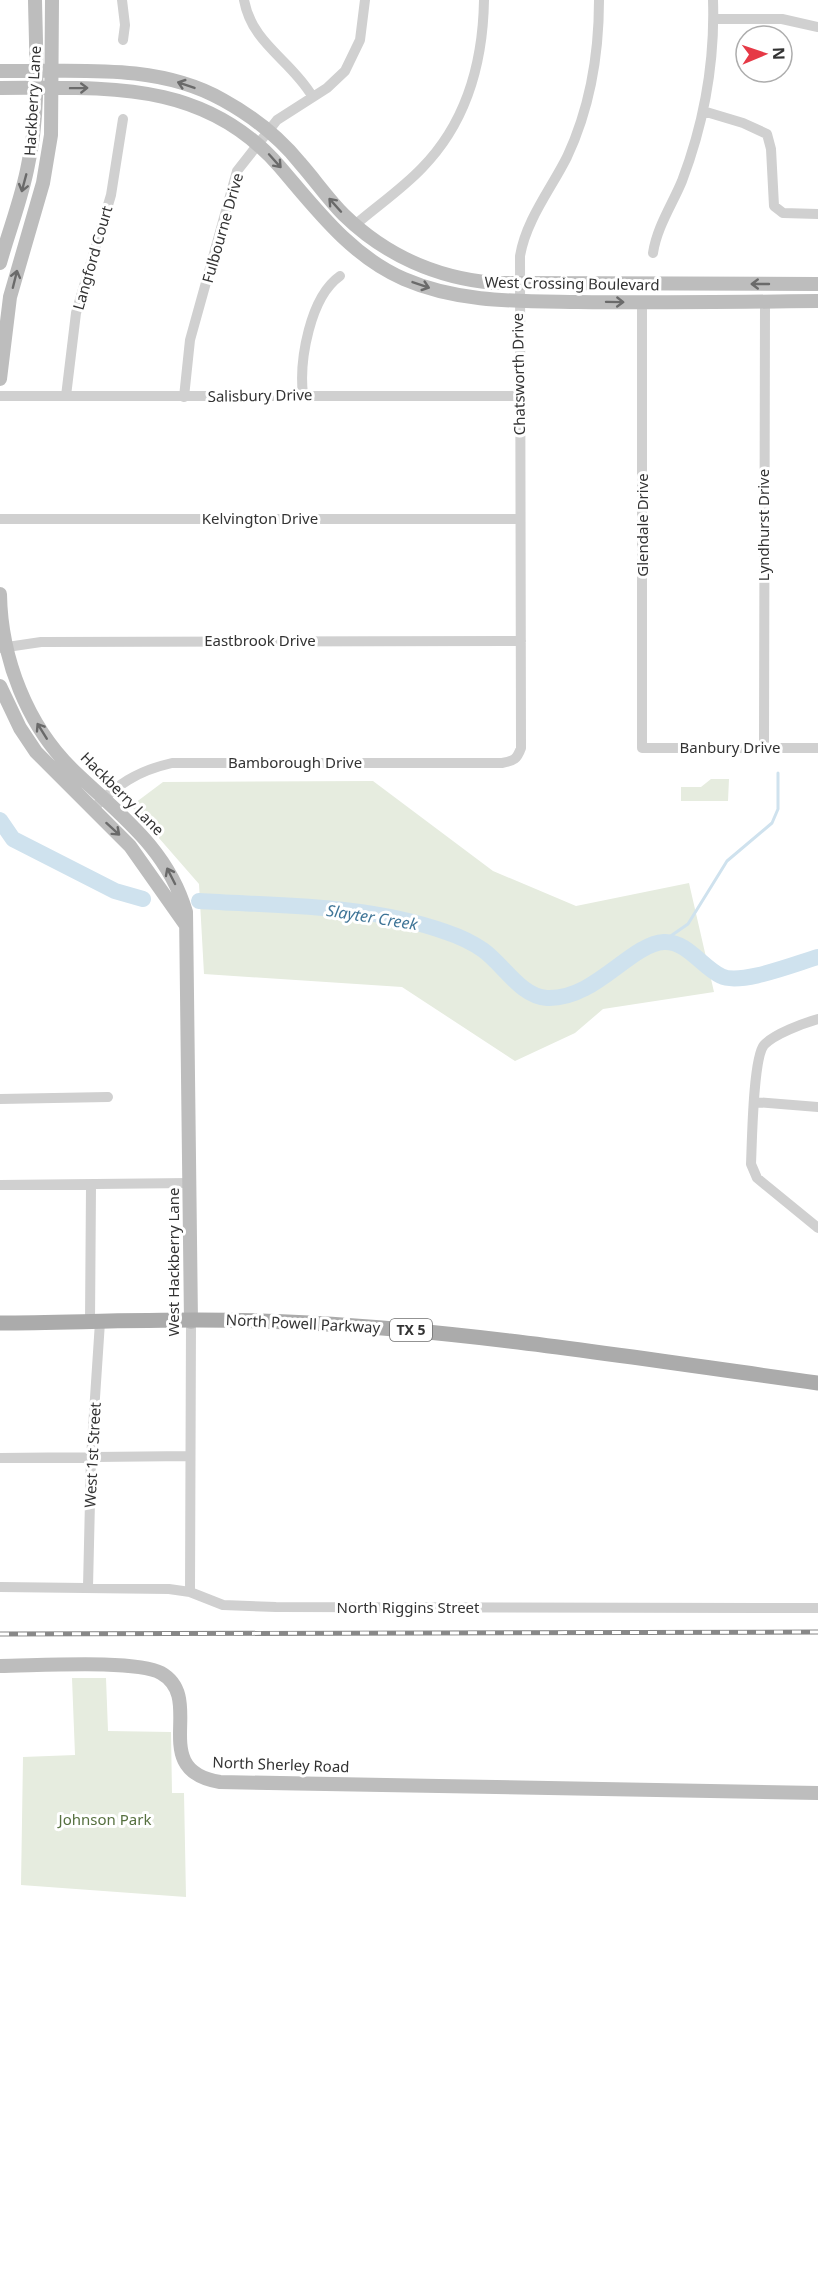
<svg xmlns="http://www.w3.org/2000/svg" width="818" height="2285" viewBox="0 0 818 2285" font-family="'Noto Sans',sans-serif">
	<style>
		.green { fill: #e6ecdf }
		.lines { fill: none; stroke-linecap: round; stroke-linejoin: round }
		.stream { stroke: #cfe2ee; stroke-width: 3 }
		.river { stroke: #cfe2ee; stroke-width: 16 }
		.street { stroke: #d0d0d0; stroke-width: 10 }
		.secondary { stroke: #bdbdbd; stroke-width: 14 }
		.primary { stroke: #ababab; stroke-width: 15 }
		.rail-casing { stroke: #888; stroke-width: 5 }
		.rail { stroke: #fff; stroke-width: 3; stroke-dasharray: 9; stroke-linecap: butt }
		.oneway { stroke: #6a6a6a }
		.labels { text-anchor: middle; stroke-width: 6; stroke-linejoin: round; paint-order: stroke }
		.shield { fill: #fff; stroke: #707070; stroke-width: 1.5 }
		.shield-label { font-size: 14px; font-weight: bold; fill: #333 }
		.street-label { font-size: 15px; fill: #333; stroke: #fff }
		.park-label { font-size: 15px; fill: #56703f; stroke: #fff }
		.water-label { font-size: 16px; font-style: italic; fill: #3f7597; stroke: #fff }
	</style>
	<rect width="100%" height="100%" fill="#fff"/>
	<path class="green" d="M711,779H729L728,801H681V787H701Z
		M373,781L493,871L576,906L689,883L714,992L603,1009L575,1033L515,1061L402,987L204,974L199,884L131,806L163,782Z
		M72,1678H106L108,1731L171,1732L172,1793H184L186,1897L21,1885L23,1757L75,1755Z"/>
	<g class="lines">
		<path class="stream" d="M662,942L688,924L727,861L772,823L778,809V773"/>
		<path class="river" d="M0,820L13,839L115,891L143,899
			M199,901C280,906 368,904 446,932C458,936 473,943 483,950C503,964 521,997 547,998C595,1000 630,944 664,942C687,941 702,967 721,976C740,986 797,963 818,957"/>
		<path class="street" d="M122,0L125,25L123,40
			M244,0C252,44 291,60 312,96
			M714,19H782L818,27
			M703,111L743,123L767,134L771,149L774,206L783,213L818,214
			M355,225C377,206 402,189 422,168C467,122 483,63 484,0
			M653,253C657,227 672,205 682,181C704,123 715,61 713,0
			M642,303V748H818
			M303,395C299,360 310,297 340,276
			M0,396H520
			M66,396L76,313L111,195L123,119
			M184,397L190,340L237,171L277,120L327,88L345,71L360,40L365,0
			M0,519H520
			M0,648L41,642L521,641
			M764,748L765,302
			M92,810C116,785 137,771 172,763H502C514,761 517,759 521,748L520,256C526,220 551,189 567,157C590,108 599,53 599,0
			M818,1019C804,1023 774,1034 764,1045C753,1058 752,1143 751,1164L757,1178L818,1228
			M0,1099L108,1097
			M755,1102L818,1107
			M0,1185L190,1183
			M90,1322L91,1186
			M0,1458L190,1456
			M0,1587L169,1589L190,1592L223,1605L276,1607L818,1608
			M88,1587L91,1458L100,1322
			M190,1592L191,1322"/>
		<path class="secondary" d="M0,71C73,72 157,62 223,100C252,116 279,137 300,163C315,180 328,199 344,215C385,255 437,278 494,283L818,284
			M0,88C106,88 204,79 280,167C316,209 351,256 404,279C459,303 519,301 578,302C658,303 738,302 818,301
			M0,263C9,230 22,198 28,165C40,111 36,55 35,0
			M0,379L10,297L43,183L51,135L52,0
			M0,594C1,658 27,726 74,771C119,814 168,849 186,912L191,1322
			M0,686L20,728L36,752L130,846L185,924
			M0,1666C34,1666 135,1659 161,1673C207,1699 146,1770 220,1782L818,1793"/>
		<path class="primary" d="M0,1323C103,1322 206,1317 309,1323C480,1332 648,1360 818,1383"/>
		<defs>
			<path id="rail" d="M0,1634L818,1632"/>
		</defs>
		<use href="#rail" class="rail-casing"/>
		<use href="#rail" class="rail"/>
	</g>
	<defs><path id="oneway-shaft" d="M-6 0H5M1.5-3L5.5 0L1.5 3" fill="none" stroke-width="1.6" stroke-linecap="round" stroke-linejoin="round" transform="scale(1.5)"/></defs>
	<g class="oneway">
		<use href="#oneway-shaft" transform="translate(186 85) rotate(-161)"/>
		<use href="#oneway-shaft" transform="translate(79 88) rotate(-1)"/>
		<use href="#oneway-shaft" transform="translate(275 161) rotate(48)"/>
		<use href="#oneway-shaft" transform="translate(24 183) rotate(105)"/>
		<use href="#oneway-shaft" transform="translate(335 205) rotate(-132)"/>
		<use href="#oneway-shaft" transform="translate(15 279) rotate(-76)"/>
		<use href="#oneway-shaft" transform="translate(760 284) rotate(-180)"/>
		<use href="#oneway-shaft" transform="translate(421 285) rotate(19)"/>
		<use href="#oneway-shaft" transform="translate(615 302) rotate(1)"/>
		<use href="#oneway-shaft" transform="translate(42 731) rotate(-122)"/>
		<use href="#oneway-shaft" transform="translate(113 829) rotate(42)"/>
		<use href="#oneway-shaft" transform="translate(171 876) rotate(-117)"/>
	</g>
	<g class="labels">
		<rect class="shield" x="390" y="1319" width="42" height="22" rx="4.5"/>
		<g class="shield-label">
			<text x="411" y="1335">TX 5</text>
		</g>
		<g class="street-label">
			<text transform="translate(33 101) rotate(-87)" y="5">Hackberry Lane</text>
			<text transform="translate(223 228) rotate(-74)" y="5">Fulbourne Drive</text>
			<text transform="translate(93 258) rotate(-74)" y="5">Langford Court</text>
			<text transform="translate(572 284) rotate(1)" y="5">West Crossing Boulevard</text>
			<text transform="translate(519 374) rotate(-91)" y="5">Chatsworth Drive</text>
			<text transform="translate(260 396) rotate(-1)" y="5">Salisbury Drive</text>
			<text x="260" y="524">Kelvington Drive</text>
			<text transform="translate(643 525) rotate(-90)" y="5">Glendale Drive</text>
			<text transform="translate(764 525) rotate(-90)" y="5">Lyndhurst Drive</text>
			<text x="260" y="646">Eastbrook Drive</text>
			<text x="730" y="753">Banbury Drive</text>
			<text x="295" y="768">Bamborough Drive</text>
			<text transform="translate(122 794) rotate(45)" y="5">Hackberry Lane</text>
			<text transform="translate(174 1262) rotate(-90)" y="5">West Hackberry Lane</text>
			<text transform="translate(303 1324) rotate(3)" y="5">North Powell Parkway</text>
			<text transform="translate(93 1455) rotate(-87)" y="5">West 1st Street</text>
			<text x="408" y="1613">North Riggins Street</text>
			<text transform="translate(281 1765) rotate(2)" y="5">North Sherley Road</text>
		</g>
		<g class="park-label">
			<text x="105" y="1825">Johnson Park</text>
		</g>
		<g class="water-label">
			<text transform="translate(372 917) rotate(9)" y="6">Slayter Creek</text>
		</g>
	</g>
	<g transform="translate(764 54) rotate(88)"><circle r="28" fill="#ffffff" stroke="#adadad" stroke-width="1.5"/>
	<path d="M0-4.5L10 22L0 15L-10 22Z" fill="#e63946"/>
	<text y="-9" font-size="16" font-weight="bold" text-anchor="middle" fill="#333333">N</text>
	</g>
</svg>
